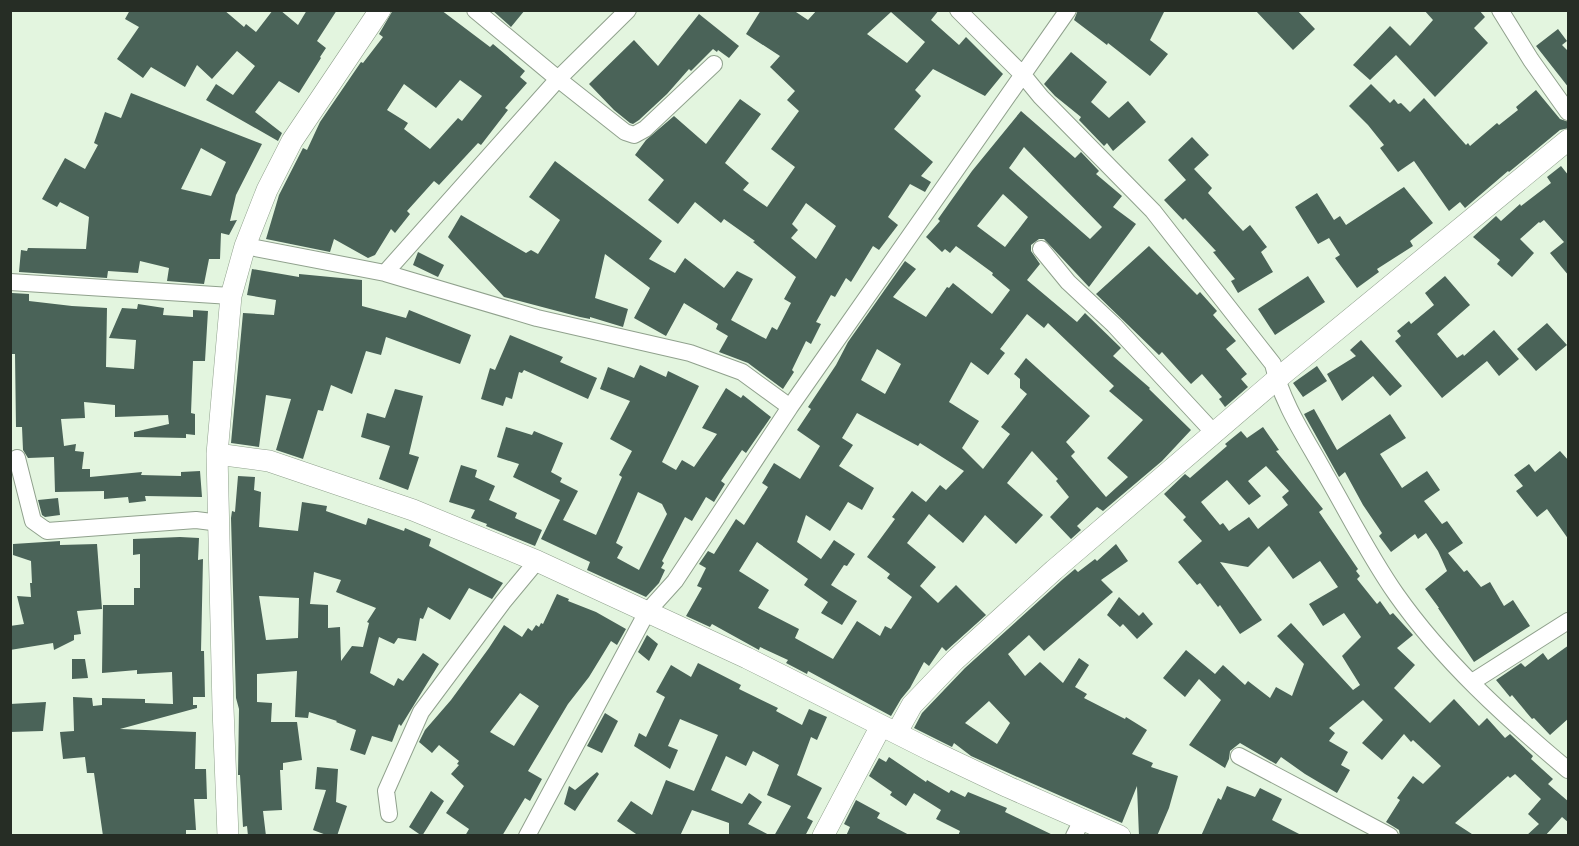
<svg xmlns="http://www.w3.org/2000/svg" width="1579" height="846" viewBox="0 0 1579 846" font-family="Inter,sans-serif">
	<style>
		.building { fill: #4a6358; fill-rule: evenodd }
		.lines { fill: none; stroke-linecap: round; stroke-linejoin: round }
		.minor-casing { stroke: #90a18d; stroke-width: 18 }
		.tertiary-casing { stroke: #90a18d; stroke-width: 22 }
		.minor { stroke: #fff; stroke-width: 16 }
		.tertiary { stroke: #fff; stroke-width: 21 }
	</style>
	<rect width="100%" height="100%" fill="#e3f5df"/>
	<path class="building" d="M130,10H224L244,27L246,24L256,32L273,10H280L298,25L307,10H337L317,41L326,48L320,57L321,58L299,93L279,81L255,112L282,133L278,141L206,100L216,84L233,95L255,66L237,51L212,79L197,65L185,87L151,67L143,78L117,59L139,27L125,19Z
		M393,10H441L490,47L493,44L525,71L520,77L527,83L505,108L508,110L481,145L478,143L439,185L434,181L407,211L410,214L395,233L391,229L375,255L368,258L334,239L330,252L266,239L279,195L303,148L307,150L320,122L361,62L363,63L383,37L379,34ZM460,80L482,96L462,121L458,118L430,149L404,129L408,123L387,110L404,84L436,108Z
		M492,10H525L511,27Z
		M761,10H793L808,20L817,10H939L931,20L959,45L966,37L1003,74L985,96L933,69L915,90L921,96L894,129L933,162L921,176L931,182L925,192L910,184L888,217L898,225L879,250L873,246L851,282L846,278L835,297L831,295L816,322L821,324L811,344L806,341L792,370L794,372L783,389L748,363L719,352L728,336L716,329L718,324L684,303L666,336L634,318L650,288L605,254L595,298L628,309L623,327L590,317V319L580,317L504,297L448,237L461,215L526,253L531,250L538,254L560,220L529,197L555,161L662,241L649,259L675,273L685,258L724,288L737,271L753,279L731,320L766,339L772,327L777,330L791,303L784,299L796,277L753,242L755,241L724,219L721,223L695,202L678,224L648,200L664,180L635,155L646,140L674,116L706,144L740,99L761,114L725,163L749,183L743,190L767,207L795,167L771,149L799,111L787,100L795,91L770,67L780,56L746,34ZM891,12L925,42L907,63L867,34ZM806,203L836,226L816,259L791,238L798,230L792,224Z
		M1078,10H1165L1150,40L1168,54L1150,76L1108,43L1107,45L1074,20Z
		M1255,10H1297L1315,29L1293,50Z
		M1424,10H1479L1485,17L1474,28L1488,43L1435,97L1396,55L1370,80L1353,65L1390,26L1410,46L1433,20Z
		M699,14L739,46L729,58L718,50L717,52L713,49L691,71L689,69L667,94L639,120L633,124L630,123L614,110L589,84L634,40L658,66Z
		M1558,29L1567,41L1562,45L1569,52V88L1536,46Z
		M1071,52L1107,82L1091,102L1109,118L1128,101L1146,122L1113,151L1107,143L1104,146L1079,120L1081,117L1055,96L1044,84Z
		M1371,84L1390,103L1394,99L1398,104L1401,103L1410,112L1424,98L1466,145L1468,143L1470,146L1497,123L1499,125L1518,110L1516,107L1536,90L1560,119L1569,122V128L1560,130L1509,172L1508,171L1465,208L1460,202L1449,211L1414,161L1398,172L1380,148L1384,145L1368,125L1349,106Z
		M131,93L262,144L236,195L230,221L237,220L229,235L221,233L220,259H209L204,284L167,281L169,268L140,261L138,273L108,271L107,278L19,272L21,250L27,251L28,248L86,249L89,217L60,202L57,207L42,199L65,158L85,169L98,145L94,143L105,112L121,118ZM201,148L226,162L211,196L181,189Z
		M1021,111L1075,158L1081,152L1099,171L1096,174L1122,196L1113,207L1136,224L1089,287L1044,239H1039L1031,245V251L1040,264L1027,280L1077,322L1085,313L1121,348L1113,356L1150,388L1149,389L1191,430L1162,461L1103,511L1097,507L1077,526L1081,530L1071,539L1050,517L1069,497L1056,481L1058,479L1032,451L1007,483L1043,515L1016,544L985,515L963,543L929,514L907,543L936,567L920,586L938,603L956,585L986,615L946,651L942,647L929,666L924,662L910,688L901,699L891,716L808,671L807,674L786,663L788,660L760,647L759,650L712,624L710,627L686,616L702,588L697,586L706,568L699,564L708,551L714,554L736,519L744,525L768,487L762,483L774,463L800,479L820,446L797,430L811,409L808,407L836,365L848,342L905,261L916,269L893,297L926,317L947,287L949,288L953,283L992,314L1010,290L992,275L993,273L956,246L950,253L945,249L942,252L926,237L940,221L938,219L972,171ZM1024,147L1102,227L1090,239L1009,168ZM1003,194L1028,217L1005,247L977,226ZM1027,314L1044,328L1048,323L1114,386L1109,391L1143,420L1107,458L1128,477L1106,497L1071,456L1075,452L1066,442L1090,416L1026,358L1014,374L1020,379V388L1027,394L1001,427L1010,434L983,469L962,448L979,421L949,402L971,362L988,375L1005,353L1000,349ZM877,349L901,364L885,394L861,380ZM857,413L918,446L920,443L964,471L946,490L940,485L926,502L912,491L892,517L895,519L867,557L890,574L887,578L912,597L891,629L885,626L880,636L857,621L833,659L795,638L799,629L758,608L769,590L739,571L757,542L808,579L804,585L828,602L821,613L842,625L857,601L831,585L844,565L847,566L855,554L834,540L821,559L797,542L806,515L830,531L848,502L862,510L874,488L839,466L853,445L842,438Z
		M1192,137L1209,155L1194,169L1212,188L1208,193L1243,231L1250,225L1267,247L1261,252L1273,272L1238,293L1231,281L1235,279L1213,252L1216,251L1185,218L1183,220L1164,200L1186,180L1168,160Z
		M1561,166L1569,176V276L1550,253L1564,242L1544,220L1540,223L1539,222L1520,239L1534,253L1512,277L1497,264L1500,260L1473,237L1496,216L1501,221L1520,204L1521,206L1551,183L1547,177Z
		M1404,187L1433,223L1410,241L1413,246L1377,269L1379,272L1357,288L1335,258L1340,255L1329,238L1318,244L1295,207L1317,193L1334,220L1340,216L1346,225Z
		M1149,246L1197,295L1200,292L1217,311L1213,315L1236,341L1226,349L1247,374L1241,379L1248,387L1225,407L1219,399L1222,397L1202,374L1191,384L1162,352L1159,355L1096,294Z
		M418,252L444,265L438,277L413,265Z
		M252,269L299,277V274L362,280V306L406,318L409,310L471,335L460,364L386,337L381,355L366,351L352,394L331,385L323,411L318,410L303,459L276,450L291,399L266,395L259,447L231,443L243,313L274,315L276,300L247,295Z
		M1308,276L1325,302L1275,335L1258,309Z
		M1445,276L1470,305L1437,334L1457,358L1463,354L1464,356L1494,330L1519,359L1499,376L1487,361L1442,398L1395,341L1401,336L1397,331L1409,321L1411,324L1434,305L1425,293Z
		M12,293L29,294V301L72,306L107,308L106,367L134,369L136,340L109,338L122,308L137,309L138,304L164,308L163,315L193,317V310L208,311L205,361H193L191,413L195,414V435L186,434V438L134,437V432L169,424L168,415L115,417V405L84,402L85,418L61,419L64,446L76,444L75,451L84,452L82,469H90V477L142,472L141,475L181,476V472L200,471L202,497L145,496L146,501L129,503L128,497L104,499V491L55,492L54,457L28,458L23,450L22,427H16L15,354H10Z
		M1547,323L1567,345L1536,371L1517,349Z
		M510,335L563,357L560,362L597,378L588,399L524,370L522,373L519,372L512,399L506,397L503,406L481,399L490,368L495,370Z
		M1361,340L1402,386L1390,396L1373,376L1342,401L1327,374L1356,356L1350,350Z
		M640,365L666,377L668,371L699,386L662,462L676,470L682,460L694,467L717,434L702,428L726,388L741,398L743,395L771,417L746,453L742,450L721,481L725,484L714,502L706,497L692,521L685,517L662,561L664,563L661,568L665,570L659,583L646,597L587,570L590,562L541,539L560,500L513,477L519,464L497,457L506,427L532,435L534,431L563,443L551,472L562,478L560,482L578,491L563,520L596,535L622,477L619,475L632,451L610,439L630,401L600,389L608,367L634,378ZM638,492L662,504L667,514L639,570L617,558L623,547L616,543Z
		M1317,366L1327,381L1303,397L1293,383Z
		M395,389L423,396L409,454L419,457L408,490L379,479L390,446L361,437L367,413L385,418Z
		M1314,409L1337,450L1390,414L1406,438L1380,454L1402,488L1427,471L1440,490L1424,501L1442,524L1447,521L1463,543L1448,553L1464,572L1467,570L1481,587L1490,582L1504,606L1513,600L1530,626L1474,662L1438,608H1439L1425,589L1447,571L1438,551L1426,533L1418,539L1415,534L1391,552L1379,536L1382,533L1363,505L1345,472L1339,477L1305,416L1304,414Z
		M1263,427L1279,450L1276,451L1323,509L1319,512L1358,569L1356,571L1360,576L1357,579L1377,604L1380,601L1390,615L1393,613L1413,635L1397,648L1415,665L1394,688L1430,723L1454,699L1479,726L1487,718L1505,738L1510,734L1533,756L1531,759L1553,779L1548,784L1569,802V823L1562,817L1545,836H1526L1539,824L1528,814L1541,799L1515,774L1510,778L1508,776L1455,823L1475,836H1400L1399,830L1386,822L1400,800L1397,798L1413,776L1423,784L1441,766L1413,740L1411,742L1404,734L1382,760L1362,743L1383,720L1363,700L1329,728L1335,733L1329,741L1348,752L1341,765L1350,770L1337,793L1305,774L1281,757L1276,764L1240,743L1230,751L1229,759L1225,768L1189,745L1221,700L1199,679L1185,697L1163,678L1186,650L1215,674L1223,665L1245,685L1248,681L1270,698L1276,687L1292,696L1304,664L1277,636L1291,623L1353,690L1360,685L1342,656L1361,637L1344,613L1323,626L1309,604L1338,587L1320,561L1293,579L1269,546L1248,567L1220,562L1262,620L1240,634L1220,605L1218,607L1200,583L1197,585L1178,562L1202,541L1183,520L1186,517L1164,494L1185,474L1190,478L1227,446L1225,444L1241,431L1247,438ZM1266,466L1289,491L1282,497L1288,505L1258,529L1249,517L1229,531L1223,523L1220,525L1201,502L1227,480L1249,505L1261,496L1248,481Z
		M1560,451L1569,461V540L1547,509L1537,517L1516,491L1523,486L1514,475L1529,464L1535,472Z
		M461,465L477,470L475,477L495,486L489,500L517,513L515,518L542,530L535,546L486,526L487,524L471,518L475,510L449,502Z
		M238,476L255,477L254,490L261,492L259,527L298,531L302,502L327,506L326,511L366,525L368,518L404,531L405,528L431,539L429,546L503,583L492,599L469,588L450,620L428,607L423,619L420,618L416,641L398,638L394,644L379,637L370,673L394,686L398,678L403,681L423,653L439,664L401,726L399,724L392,742L372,736L365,755L350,750L356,730L336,722L337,721L309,712L308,718L295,717L297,671L257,674V702L272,703L271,722H297L302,760L283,763V770H280L282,810L263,811L266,836H248L247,826L243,827L240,775H238L239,709L236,698L231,518L232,511L235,512ZM314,572L341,580L336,592L376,608L367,622L369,623L363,647L352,646L341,661L340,627L328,628V605L310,604ZM259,596L299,598L298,638L266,640Z
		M58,498L60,515L45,517L42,515L38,500Z
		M180,537L199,538L198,560L203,559L201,651H204L205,697H193V705H197V708L120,729L196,732L195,769H206L207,799H194L196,830H186V836H103L94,773H87L85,757L63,759L60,732L74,731L73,697L92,698L93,706L102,705V698L145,699V703L173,704L172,672L137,674V670L102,673L103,605H134V588H140V554L133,555V539Z
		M60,541V545L97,544L102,609L77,611L81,634L74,635V640L54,650L53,643L10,650V626L24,624L17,596L31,597L30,583H32L31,561L13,555V544Z
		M1116,544L1128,561L1101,580L1113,592L1044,651L1029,635L1008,654L1025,676L1040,662L1063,683L1079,658L1089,665L1075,687L1087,694L1084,698L1125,719L1126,717L1147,730L1132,754L1153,763L1151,767L1178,776L1169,808L1157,836H1139L1137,786L1122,823L1013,775L971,756L954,743L952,747L914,728L922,713L965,668L1062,580L1075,569L1078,572L1095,559L1097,561ZM989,701L1010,723L997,744L965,723Z
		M557,594L569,599L568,601L596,612L626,629L617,645L611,641L589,677L568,704L528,771L542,779L530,801L525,798L502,836H465L469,829L446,813L464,786L451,774L459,765L457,764L459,761L439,745L432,753L419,742L425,730L451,700L489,648L504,625L522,637L528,628L532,631L536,625L539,627L541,623L543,624ZM520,693L539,706L514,746L490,732Z
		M1119,597L1139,616L1143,612L1153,624L1137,639L1123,624L1120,627L1107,615Z
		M647,635L658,644L649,661L638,652Z
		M1569,645V718L1550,735L1534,718L1532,719L1512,695L1510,697L1496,680L1521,663L1525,667L1543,653L1548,660Z
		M72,659H85L88,678L72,679Z
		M698,663L741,685L739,689L778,708L776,711L802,725L809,709L827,717L817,740L811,737L797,775L822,788L807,818L813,821L805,836H774L791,806L767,795L779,765L753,751L746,766L726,756L711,790L742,804L749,793L762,802L748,824L771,836H729V823L692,810L680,836H639L617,821L631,801L652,815L666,780L694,791L718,735L680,719L668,746L678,750L670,769L634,746L639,733L646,737L665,697L656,692L671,665L691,677Z
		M46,702L43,731L10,732V704Z
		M605,713L618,721L602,753L587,746Z
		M889,757L926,782L927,780L949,793L951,790L965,797L968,792L1007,808L1005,812L1055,836H958L960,831L936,819L941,810L914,793L906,806L890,795L892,792L869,776L879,758L886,762Z
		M317,767L338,769L336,802L347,806L337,836H329L313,830L326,790L315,789Z
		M597,772L599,774L575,811L564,804L569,786L575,790Z
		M1227,786L1255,797L1260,788L1282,799L1272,820L1303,836H1201L1218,798L1221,800Z
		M431,791L444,801L422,836L409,827Z
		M856,800L880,813L877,818L911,836H846L850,827L844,824Z"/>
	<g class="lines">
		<defs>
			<path id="minor" d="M475,10L558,79L625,132L634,135L645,129L714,64
				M958,10L1023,75L1041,97L1153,211L1273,364C1282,404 1307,440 1326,475C1349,515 1370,557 1396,594C1443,661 1506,718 1568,770
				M1500,10L1531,60L1568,112
				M245,246L385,273L537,318L690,353L742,372L790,407
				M1041,249L1068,282L1114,325L1215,434
				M385,273L558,79L628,10
				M10,282L231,296
				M17,458L33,521L47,531L196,520L220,523
				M1472,682L1568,621
				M1239,756L1390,836
				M389,814L386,791L421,712L503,602L537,561
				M527,836L647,612L675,581L790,407L1068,10
				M1074,836L1082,820"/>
			<path id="tertiary" d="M217,454L269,461L413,510L537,561L747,658L932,751L1008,787L1120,836
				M897,732L912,705L955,660L1054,570L1277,379L1568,140
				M228,836L223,708L217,454L231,296L245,246L267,190L292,141L380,10
				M823,836L881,726"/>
		</defs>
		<use href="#minor" class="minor-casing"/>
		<use href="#tertiary" class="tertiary-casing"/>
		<use href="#minor" class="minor"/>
		<use href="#tertiary" class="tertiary"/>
	</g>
	<rect width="1579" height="846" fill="none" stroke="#262d25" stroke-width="24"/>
</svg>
